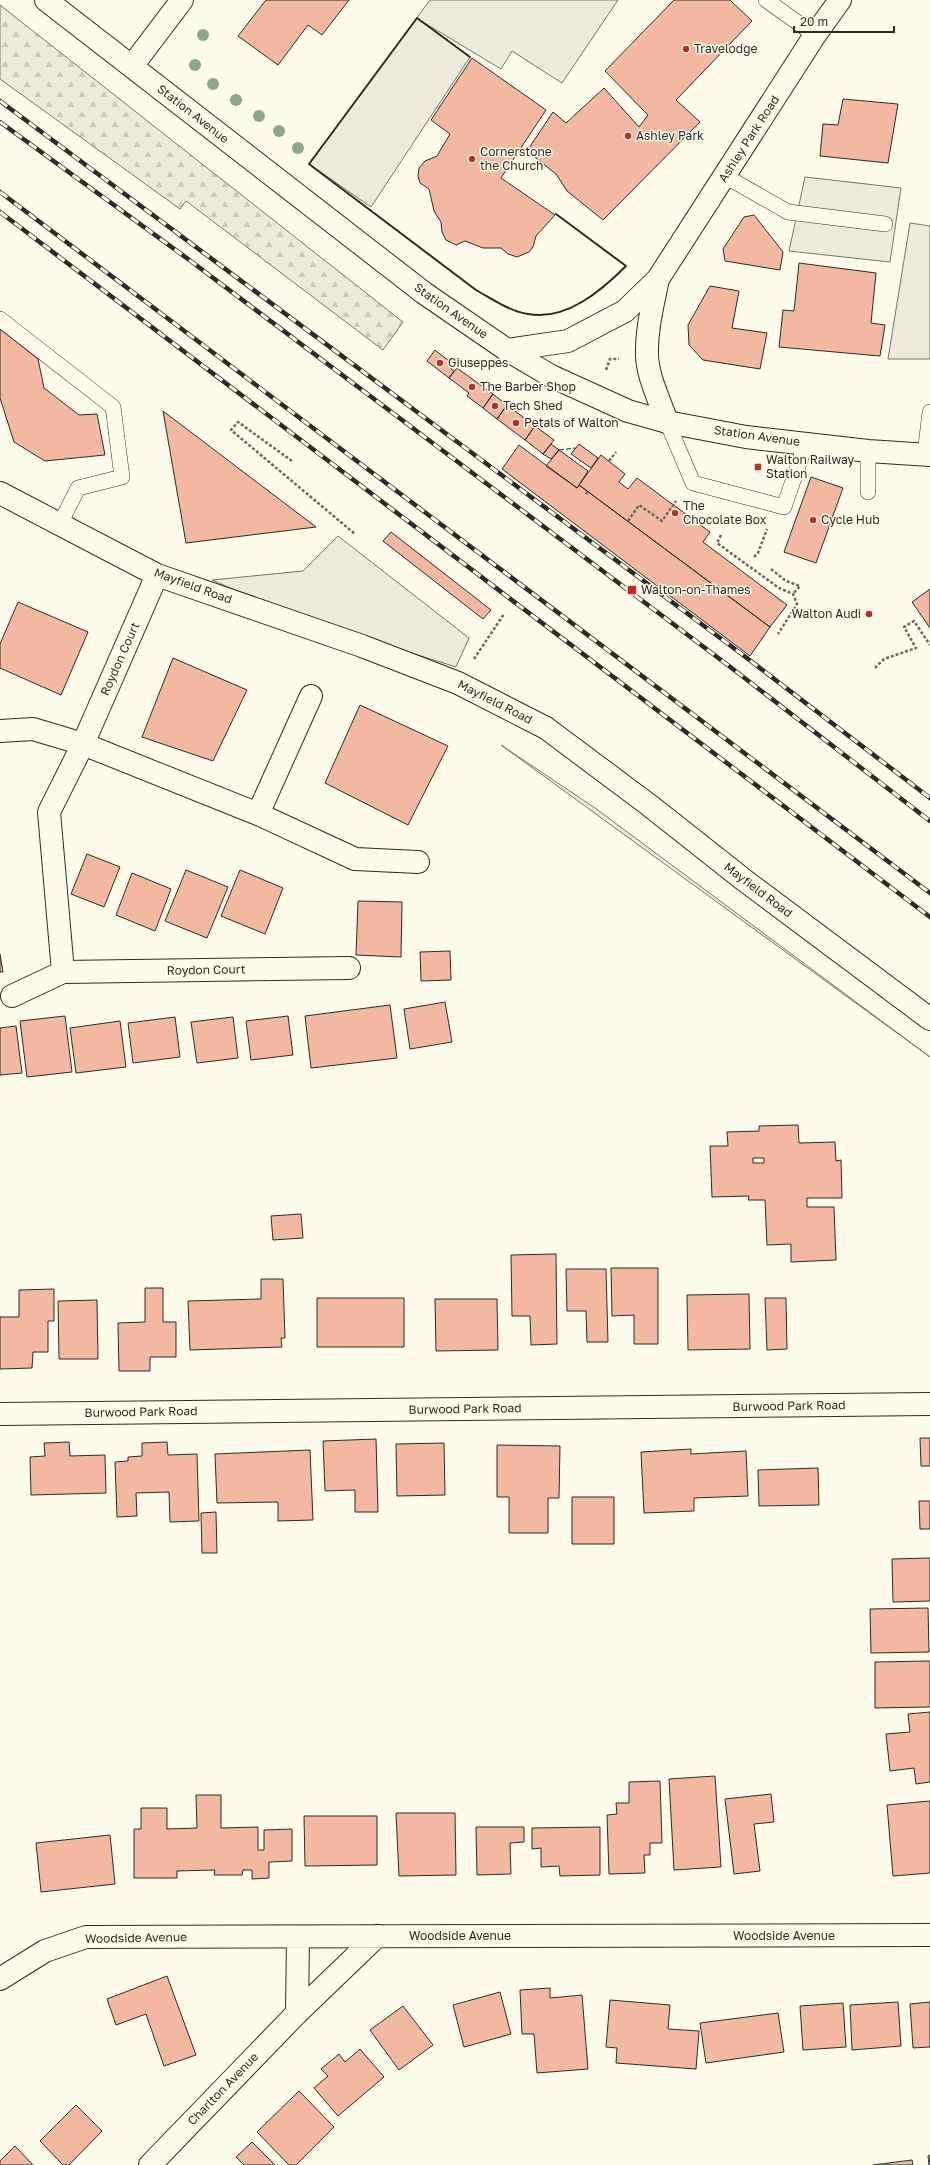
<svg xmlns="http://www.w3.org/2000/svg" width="930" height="2165" viewBox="0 0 930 2165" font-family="'Golos Text',sans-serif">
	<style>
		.forest { fill: url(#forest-firs); stroke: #74746e }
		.parking { fill: #eceadb; stroke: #74746e }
		.building { fill: #f2b8a0; stroke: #2b2b2b; fill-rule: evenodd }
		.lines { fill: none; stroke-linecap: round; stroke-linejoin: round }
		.service-casing { stroke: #2b2b2b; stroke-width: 16 }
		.minor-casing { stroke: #2b2b2b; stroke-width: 24 }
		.tertiary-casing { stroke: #2b2b2b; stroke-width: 24 }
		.path { stroke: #6a6964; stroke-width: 2.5; stroke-dasharray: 3 2; stroke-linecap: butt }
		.service { stroke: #fdfbea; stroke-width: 15 }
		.minor { stroke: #fdfbea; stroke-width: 22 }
		.tertiary { stroke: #fdfbea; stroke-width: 22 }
		.rail-casing { stroke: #2b2b2b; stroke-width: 4.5 }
		.rail { stroke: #fdfbea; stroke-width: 3; stroke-dasharray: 9; stroke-linecap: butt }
		.fence { stroke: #2b2b2b; stroke-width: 1; stroke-dasharray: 5 2; stroke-linecap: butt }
		.wall { stroke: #2b2b2b; stroke-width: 2 }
		.tree { fill: #8ea78a }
		.poi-dot { fill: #c62828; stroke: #fdfbea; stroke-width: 1.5 }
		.labels { text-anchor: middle; stroke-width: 3; stroke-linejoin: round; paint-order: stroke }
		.poi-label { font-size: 12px; fill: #2b2b2b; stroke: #fdfbea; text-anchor: start }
		.street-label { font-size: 12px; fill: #2b2b2b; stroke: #fdfbea }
	</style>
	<defs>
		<pattern id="forest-firs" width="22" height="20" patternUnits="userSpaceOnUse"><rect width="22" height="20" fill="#ecebdb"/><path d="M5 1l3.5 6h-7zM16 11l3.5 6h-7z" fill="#cbcabc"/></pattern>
	</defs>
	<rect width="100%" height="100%" fill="#fdfbea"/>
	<path class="forest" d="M0,5L403,322L383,350L186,201L180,209L0,79Z"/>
	<path class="parking" d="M430,0H618L562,83L512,51L501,69L423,22L470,57L371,207L309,164Z
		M805,177L901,188L890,262L789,251Z
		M910,223L930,226V359H888Z
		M338,536L469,638L456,667L370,640L269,605L212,580L303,571Z
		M501,745L595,808L930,1057Z"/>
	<path class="building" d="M266,0H349L322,35L308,25L278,65L238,36Z
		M674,0H730L752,21L676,100L700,122L603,220L567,191L556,174L527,151L553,112L566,123L604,88L639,127L648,115L605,71Z
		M472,58L546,110L501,178L555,215L536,236L533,247L529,252L517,257L508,254L501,248H483L465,241L456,245L446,240L442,232L441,222L434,211L429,189L420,183L418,176L419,168L425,161L437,156L450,134L431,120Z
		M843,99L898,104L888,163L820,156L823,124L838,125Z
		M754,215L783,252L780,270L725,261L723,249L744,217Z
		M799,263L876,273L871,323L885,325L880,356L779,347L783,310L794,311Z
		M710,286L739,291L732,328L767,333L760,369L703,360L689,345L688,325Z
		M0,329L38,359L44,388L79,415L97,414L105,455L45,461L14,442L0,398Z
		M435,350L454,365L451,369L454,371L449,378L427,361Z
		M457,368L493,394L483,408L467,396L469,393L449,378Z
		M493,394L507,405L497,419L483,408Z
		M507,405L535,426L525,440L497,419Z
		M163,411L316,527L186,543Z
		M535,426L554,440L543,454L525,440Z
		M551,444L559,450L551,459L543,454Z
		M579,444L598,458L591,468L571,454Z
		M519,445L577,488L579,485L770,627L750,656L502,469Z
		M559,450L588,471L577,488L546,466Z
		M601,455L625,474L619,482L628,489L637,478L710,532L703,542L787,605L770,627L579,485Z
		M811,477L843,488L816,563L784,552Z
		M391,532L491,610L483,619L383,541Z
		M930,589V628L912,602Z
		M18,602L88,632L61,695L0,668V644Z
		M173,658L247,690L213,761L142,737Z
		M360,705L448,746L408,825L325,783Z
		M87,854L120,867L104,907L71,894Z
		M186,870L228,887L207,938L165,921Z
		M240,870L283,888L265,934L221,916Z
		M132,873L171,889L155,931L116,915Z
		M358,901L402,902L401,957L356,955Z
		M450,951L451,980L421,981L420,952Z
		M0,954L3,972H0Z
		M445,1002L452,1042L410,1049L404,1009Z
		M390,1005L397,1058L311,1068L305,1016Z
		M65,1016L72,1072L27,1077L20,1021Z
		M288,1016L293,1055L251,1060L246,1021Z
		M175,1017L180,1057L133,1063L128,1023Z
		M233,1017L238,1058L197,1063L191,1022Z
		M120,1021L126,1067L76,1073L70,1028Z
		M16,1026L22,1073L0,1075V1028Z
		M798,1125L799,1143L835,1142L836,1161L841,1160L842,1198H807V1207H834L836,1260L791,1262V1244L767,1245L765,1200H748L749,1196L712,1197L710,1146H728L727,1132L759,1131V1126ZM753,1158H764V1163H753Z
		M301,1214L303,1238L273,1240L271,1216Z
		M556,1254L557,1344L531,1345L530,1316H512L511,1255Z
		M611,1268H658V1344H634V1315L612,1316Z
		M566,1269H606L608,1342H587L586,1311H567Z
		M261,1279H283L285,1338H281L282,1347L190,1350L188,1301L261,1299Z
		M145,1288H163V1322H176V1357H150V1371H119L118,1323L145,1322Z
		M54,1289V1321H48V1352H33L32,1368L0,1369V1317H19V1290Z
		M749,1294L750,1349L688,1350L687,1295Z
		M317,1298H404V1347H317Z
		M765,1298H786L787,1349L767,1350Z
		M435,1299H497L498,1350L436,1351Z
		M97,1300L98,1359H59L58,1301Z
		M920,1438H930V1466H921Z
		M376,1439L378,1512H355V1490L325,1491L323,1441Z
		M69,1442L70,1456L105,1455L106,1493L31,1495L30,1457L45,1456L44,1443Z
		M167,1442L168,1455L197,1454L199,1521L170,1522L169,1492L136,1493L137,1516L117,1517L115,1462L128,1461V1457L142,1456V1443Z
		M444,1443L445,1495L397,1496L396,1444Z
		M497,1445L560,1446L559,1498H548V1533H509V1497H497Z
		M691,1449V1454L746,1451L748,1496L694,1498V1511L644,1513L641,1452Z
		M310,1450L313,1520L278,1521V1502L217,1503L215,1454Z
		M818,1468L819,1505L759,1506L758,1470Z
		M572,1497H614V1544H572Z
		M919,1501H930V1529H920Z
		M216,1512L217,1553H202L201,1513Z
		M930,1558V1601L893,1602L892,1559Z
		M928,1608L929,1652L871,1653L870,1609Z
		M930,1661V1707L875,1708V1662Z
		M930,1712V1782L916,1784L914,1768L890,1771L886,1734L910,1732L908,1714Z
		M715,1776L721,1867L674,1870L669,1779Z
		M660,1781L662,1843H650V1855H644L645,1873L609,1874L607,1815L617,1814L616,1803H629V1782Z
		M771,1794L774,1822L754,1824L760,1871L734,1874L725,1799Z
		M196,1795H221V1828L258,1827V1850H264V1830L292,1829V1861L269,1862V1878L252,1879V1870H243L242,1875H214L215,1870L177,1871V1878H134V1829H141V1808H167V1829L197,1828Z
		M930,1801V1873L893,1876L887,1805Z
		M396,1813H455L456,1875L399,1876Z
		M304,1816H377V1865L305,1866Z
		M476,1827H524V1842L510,1843L511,1874L477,1875Z
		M600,1827V1875L560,1876L559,1866L541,1867V1848L532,1849V1828Z
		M110,1835L115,1884L41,1892L36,1843Z
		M167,1976L196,2055L164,2066L146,2014L116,2025L107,1999Z
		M550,1988V1998L582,1995L588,2069L537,2073L534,2034H522L520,1990Z
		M500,1992L511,2034L464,2047L453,2005Z
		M610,2000L670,2005L668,2029L699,2031L696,2069L616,2063L617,2048L606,2047Z
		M898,2002L901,2046L852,2050L850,2005Z
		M930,2002V2047L913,2048L910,2004Z
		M843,2003L846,2047L803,2050L800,2006Z
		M403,2006L433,2045L399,2070L370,2030Z
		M778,2013L784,2052L706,2063L700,2023Z
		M360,2049L384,2077L338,2116L314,2088L328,2076L321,2069L339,2054L345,2062Z
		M299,2091L334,2127L296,2165H289L257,2132Z
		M76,2105L102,2131L69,2165H63L40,2141Z
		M252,2142L275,2165H244L236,2157Z
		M15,2146L33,2165H0V2161Z
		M930,2155V2165H929L928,2156Z
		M912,2160L913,2165H873Z"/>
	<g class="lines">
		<defs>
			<path id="service" d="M766,0L815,35
				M725,176L788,212L885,224
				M0,319L113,407L122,477L78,488L60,524
				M667,422L693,483L784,507L806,443
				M925,454L930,412
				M868,492V451"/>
			<path id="minor" d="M132,66L182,0
				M658,279C653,304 646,330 647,356C648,378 660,401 667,422
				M507,350L568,341L625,311L658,279L815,35L840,0
				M0,493L157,575L362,646L458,683L546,728L649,805L744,880L930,1019
				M0,731L33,729L83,744L157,575
				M258,814L311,696
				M63,972L49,812L83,744L258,814L355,859L418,862
				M12,996L63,972L349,968
				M0,1414L930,1404
				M0,1979L45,1951L86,1937L930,1935
				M297,2013L298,1937
				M150,2165L297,2013L377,1936"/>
			<path id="tertiary" d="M46,0L424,293L507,350L551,376L628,411L667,422L746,437L868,451L930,455"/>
		</defs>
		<use href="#service" class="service-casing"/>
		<use href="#minor" class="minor-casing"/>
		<use href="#tertiary" class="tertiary-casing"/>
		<path class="path" d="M606,370L610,359H619
			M292,461L238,422L231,430L355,534
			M609,461L616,452
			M586,494L588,491
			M628,521L639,505L662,521L676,501
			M721,535L717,543L779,588L793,594L797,604L778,634
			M754,557L758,553L767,529
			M771,569L786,581L800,586L793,594
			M474,659L504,614
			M875,668L884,659L916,648L904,627L914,621L930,645"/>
		<use href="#service" class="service"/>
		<use href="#minor" class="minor"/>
		<use href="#tertiary" class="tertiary"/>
		<defs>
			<path id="rail" d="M0,101L739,652L930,798
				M0,122L188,259L729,666L930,821
				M0,192L930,893
				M0,212L930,917"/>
		</defs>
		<use href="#rail" class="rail-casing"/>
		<use href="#rail" class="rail"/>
		<path class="fence" d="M559,450L575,448"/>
		<path class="wall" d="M470,57L417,18L309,164L476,290C492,299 509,311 528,314C566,321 601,291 626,266L556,214"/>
	</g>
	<g class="tree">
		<circle cx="203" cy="35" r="6"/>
		<circle cx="195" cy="65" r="6"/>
		<circle cx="213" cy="84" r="6"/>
		<circle cx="236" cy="100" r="6"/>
		<circle cx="259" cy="116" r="6"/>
		<circle cx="279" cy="131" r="6"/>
		<circle cx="298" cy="148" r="6"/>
	</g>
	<g class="poi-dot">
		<circle cx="686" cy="49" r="4"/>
		<circle cx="628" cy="136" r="4"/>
		<circle cx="472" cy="159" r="4"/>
		<circle cx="440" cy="363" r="4"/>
		<circle cx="472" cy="387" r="4"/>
		<circle cx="495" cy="406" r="4"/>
		<circle cx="516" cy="423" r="4"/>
		<rect x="754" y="463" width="8" height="8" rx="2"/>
		<circle cx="675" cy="513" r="4"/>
		<circle cx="813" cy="520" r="4"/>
		<rect x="627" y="585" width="10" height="10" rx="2"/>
		<circle cx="869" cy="614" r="4"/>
	</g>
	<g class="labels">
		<g class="poi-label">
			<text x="694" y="53">Travelodge</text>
			<text x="636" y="140">Ashley Park</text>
			<text x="480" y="156">Cornerstone<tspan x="480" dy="14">the Church</tspan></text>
			<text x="448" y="367">Giuseppes</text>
			<text x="480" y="391">The Barber Shop</text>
			<text x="503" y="410">Tech Shed</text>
			<text x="524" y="427">Petals of Walton</text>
			<text x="766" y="464">Walton Railway<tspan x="766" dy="14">Station</tspan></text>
			<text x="683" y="510">The<tspan x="683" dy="14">Chocolate Box</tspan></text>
			<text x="821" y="524">Cycle Hub</text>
			<text x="641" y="594">Walton-on-Thames</text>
			<text x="861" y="618" text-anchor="end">Walton Audi</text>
		</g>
		<g class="street-label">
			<text transform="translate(193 114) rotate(38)" y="4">Station Avenue</text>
			<text transform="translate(749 139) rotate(-57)" y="4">Ashley Park Road</text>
			<text transform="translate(451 311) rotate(35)" y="4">Station Avenue</text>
			<text transform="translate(757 436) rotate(8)" y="4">Station Avenue</text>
			<text transform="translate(193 586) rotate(20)" y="4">Mayfield Road</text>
			<text transform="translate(120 659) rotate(-66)" y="4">Roydon Court</text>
			<text transform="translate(495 702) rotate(27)" y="4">Mayfield Road</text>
			<text transform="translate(758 890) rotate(37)" y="4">Mayfield Road</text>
			<text transform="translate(206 970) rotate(-1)" y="4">Roydon Court</text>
			<text transform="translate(789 1406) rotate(-1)" y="4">Burwood Park Road</text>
			<text transform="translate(465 1409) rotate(-1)" y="4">Burwood Park Road</text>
			<text transform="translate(141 1412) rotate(-1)" y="4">Burwood Park Road</text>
			<text x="460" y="1940">Woodside Avenue</text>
			<text x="784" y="1940">Woodside Avenue</text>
			<text transform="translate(136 1938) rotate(-1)" y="4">Woodside Avenue</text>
			<text transform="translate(223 2089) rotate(-46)" y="4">Charlton Avenue</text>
		</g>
	</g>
	<path d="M794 26v6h100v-6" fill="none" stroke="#2b2b2b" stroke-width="2"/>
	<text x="800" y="26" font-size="12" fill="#2b2b2b" stroke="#fdfbea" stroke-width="3" paint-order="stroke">20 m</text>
</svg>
